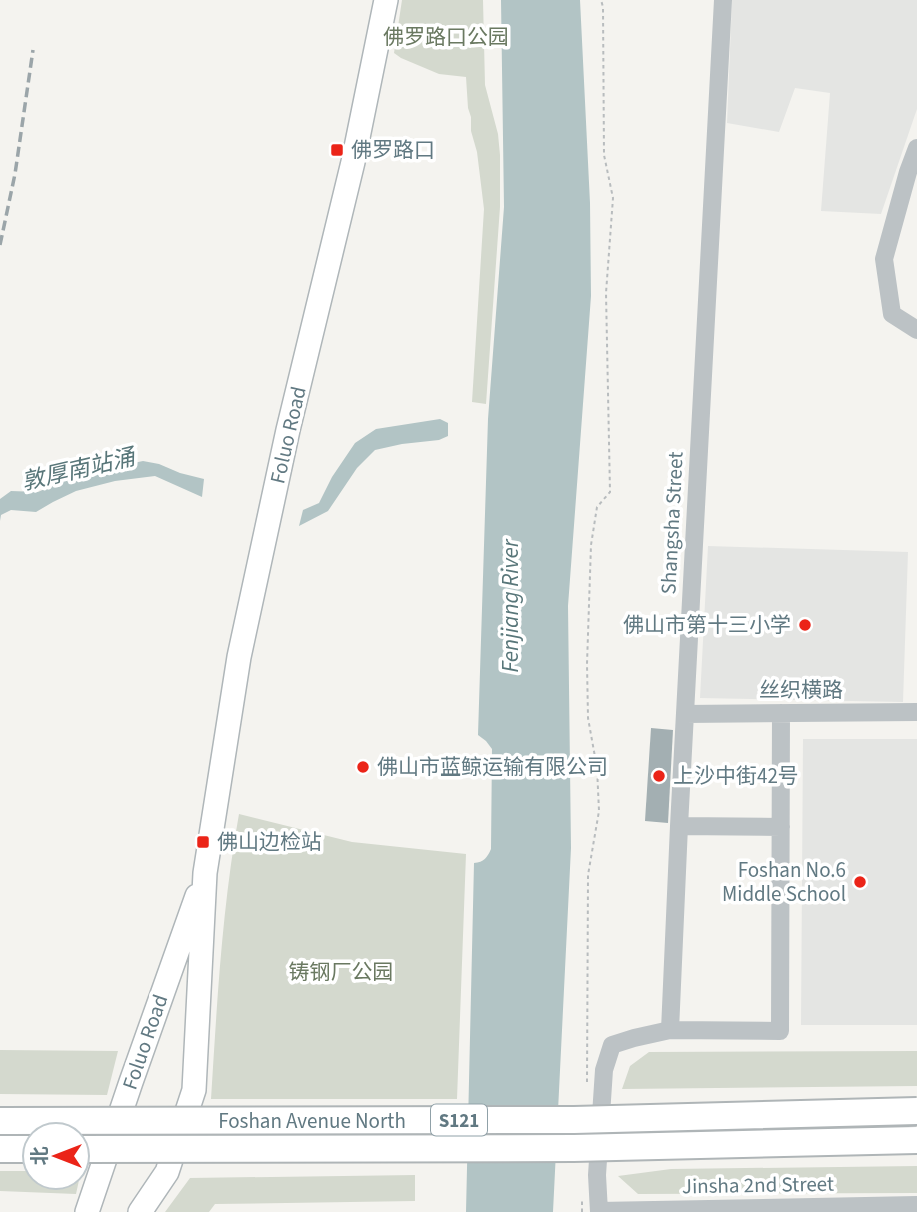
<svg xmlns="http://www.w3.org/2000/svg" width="917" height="1212" viewBox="0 0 917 1212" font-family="'Source Sans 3','Noto Sans SC',sans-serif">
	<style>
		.built { fill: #e4e5e3 }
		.green { fill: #d4d9ce }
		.water { fill: #b2c4c5 }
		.building { fill: #a3afb2 }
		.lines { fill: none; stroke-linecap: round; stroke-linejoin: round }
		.major-casing { stroke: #afb6b9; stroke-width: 26 }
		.highway-casing { stroke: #afb5b7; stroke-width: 30 }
		.path { stroke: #b8bcbe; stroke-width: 2; stroke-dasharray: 3.5 3.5; stroke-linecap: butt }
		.minor { stroke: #bcc2c5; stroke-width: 18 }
		.major { stroke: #fff; stroke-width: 23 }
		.highway { stroke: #fff; stroke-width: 26 }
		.rail { stroke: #9ba5a9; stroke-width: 3.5; stroke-dasharray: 10 5; stroke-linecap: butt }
		.highway-bridge-casing { stroke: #afb5b7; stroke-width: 30; stroke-linecap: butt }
		.highway-bridge { stroke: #fff; stroke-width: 26 }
		.poi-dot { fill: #eb2418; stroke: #fff; stroke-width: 2.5 }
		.labels { text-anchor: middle; stroke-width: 7; stroke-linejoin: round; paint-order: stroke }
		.shield { fill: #fff; stroke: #90a1a8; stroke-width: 2 }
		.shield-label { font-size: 19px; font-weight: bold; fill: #617982 }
		.park-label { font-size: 21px; fill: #6a7961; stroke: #fff }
		.poi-label { font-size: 21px; fill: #617982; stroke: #fff; text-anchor: start }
		.street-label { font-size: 21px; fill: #617982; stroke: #fff }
		.water-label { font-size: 23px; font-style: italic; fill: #587679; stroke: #fff }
	</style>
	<rect width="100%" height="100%" fill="#f4f3ef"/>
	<path class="built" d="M732,0H917V109L881,214L821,211L830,93L795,88L779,132L727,123Z
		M708,546L908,552L903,702L700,698Z
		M803,739H917V1025H801Z"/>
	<path class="green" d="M402,0H483L485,85L498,134L500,155V207L486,404L472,402L484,209L477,152L471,131V117L468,108L466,77L439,74L401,58L394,53Z
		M239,814L352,842L466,854L457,1099H211C217,1004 222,908 239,814Z
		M0,1050L118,1051L107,1095L0,1094Z
		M917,1051V1086L622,1089L630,1066L649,1052Z
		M917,1166V1193L638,1194L618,1176L671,1169Z
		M0,1171H35V1177H77V1171H81L76,1194L0,1191Z
		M415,1175V1201L215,1204L209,1212H165L190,1178Z"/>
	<path class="water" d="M501,0H580L590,203L591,296L568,606L571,848L553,1212H466L474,863C484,862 487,858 491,849L492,749L486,741L478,735L488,419L504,207Z
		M440,419L448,423V436L439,440L402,444L375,450L357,468L328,511L299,526L303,510L319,503L332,477L355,443L376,429Z
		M143,461L159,464L180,473L204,479L202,497L155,476L115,481L76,491L53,502L36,512L11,510L1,515L0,521V499L11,491L38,492L73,476Z"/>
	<path class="building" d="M651,728L673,730L668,823L645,821Z"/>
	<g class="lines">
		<defs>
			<path id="major" d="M87,1212L131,1082L197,896
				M140,1212L167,1172L194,1090L205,873L239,657L288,430L353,162L386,0"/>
			<path id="highway" d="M0,1149H35"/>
		</defs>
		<use href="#major" class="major-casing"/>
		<use href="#highway" class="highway-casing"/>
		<path class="path" d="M587,1082L588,875L599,811L597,768L588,718L587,664L591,545L597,507L610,492L606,293L613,198L604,155L603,7L601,0
			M582,1212V1200"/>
		<path class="minor" d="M917,148L908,172L884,259L892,314L917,330
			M685,714L917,712
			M679,826L781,827
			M670,1030L780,1031L781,713
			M599,1211L917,1205
			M599,1212L597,1175L604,1070L612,1045L634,1038L670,1030L679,826L723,0"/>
		<use href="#major" class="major"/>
		<use href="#highway" class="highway"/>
		<path class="rail" d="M0,245L15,174L33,50"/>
		<defs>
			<path id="highway-bridge" d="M0,1121L574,1120L917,1111
				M77,1149L574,1148L917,1140"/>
		</defs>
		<use href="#highway-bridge" class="highway-bridge-casing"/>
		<use href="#highway-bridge" class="highway-bridge"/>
	</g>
	<g class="poi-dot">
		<rect x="330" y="143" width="14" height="14" rx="3.5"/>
		<circle cx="805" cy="625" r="7"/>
		<circle cx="363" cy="767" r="7"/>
		<circle cx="659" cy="776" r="7"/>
		<rect x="196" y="835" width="14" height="14" rx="3.5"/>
		<circle cx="860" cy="882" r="7"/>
	</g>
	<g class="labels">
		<rect class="shield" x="431" y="1104.5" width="56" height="31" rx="5"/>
		<g class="shield-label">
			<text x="459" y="1127">S121</text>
		</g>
		<g class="park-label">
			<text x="446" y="44">佛罗路口公园</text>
			<text x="341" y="979">铸钢厂公园</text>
		</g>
		<g class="poi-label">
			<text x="351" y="157">佛罗路口</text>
			<text x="791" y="632" text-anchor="end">佛山市第十三小学</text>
			<text x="377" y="774">佛山市蓝鲸运输有限公司</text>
			<text x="673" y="783">上沙中街42号</text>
			<text x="217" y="849">佛山边检站</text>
			<text x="846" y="877" text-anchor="end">Foshan No.6<tspan x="846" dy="24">Middle School</tspan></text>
		</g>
		<g class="street-label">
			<text transform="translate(288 435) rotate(-77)" y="7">Foluo Road</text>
			<text transform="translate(672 523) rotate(-87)" y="7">Shangsha Street</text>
			<text x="801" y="697">丝织横路</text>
			<text transform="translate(145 1042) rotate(-71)" y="7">Foluo Road</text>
			<text x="312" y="1128">Foshan Avenue North</text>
			<text transform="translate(758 1185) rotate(-1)" y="7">Jinsha 2nd Street</text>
		</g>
		<g class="water-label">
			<text transform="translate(78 469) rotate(-13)" y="8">敦厚南站涌</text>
			<text transform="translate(510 606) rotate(-90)" y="8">Fenjiang River</text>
		</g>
	</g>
	<g transform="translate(56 1156) rotate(270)"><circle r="33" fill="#ffffff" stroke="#c0c9cd" stroke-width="2"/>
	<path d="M0-5L12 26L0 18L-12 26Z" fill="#eb2418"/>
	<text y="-10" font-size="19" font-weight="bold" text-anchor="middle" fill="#617982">北</text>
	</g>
</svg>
